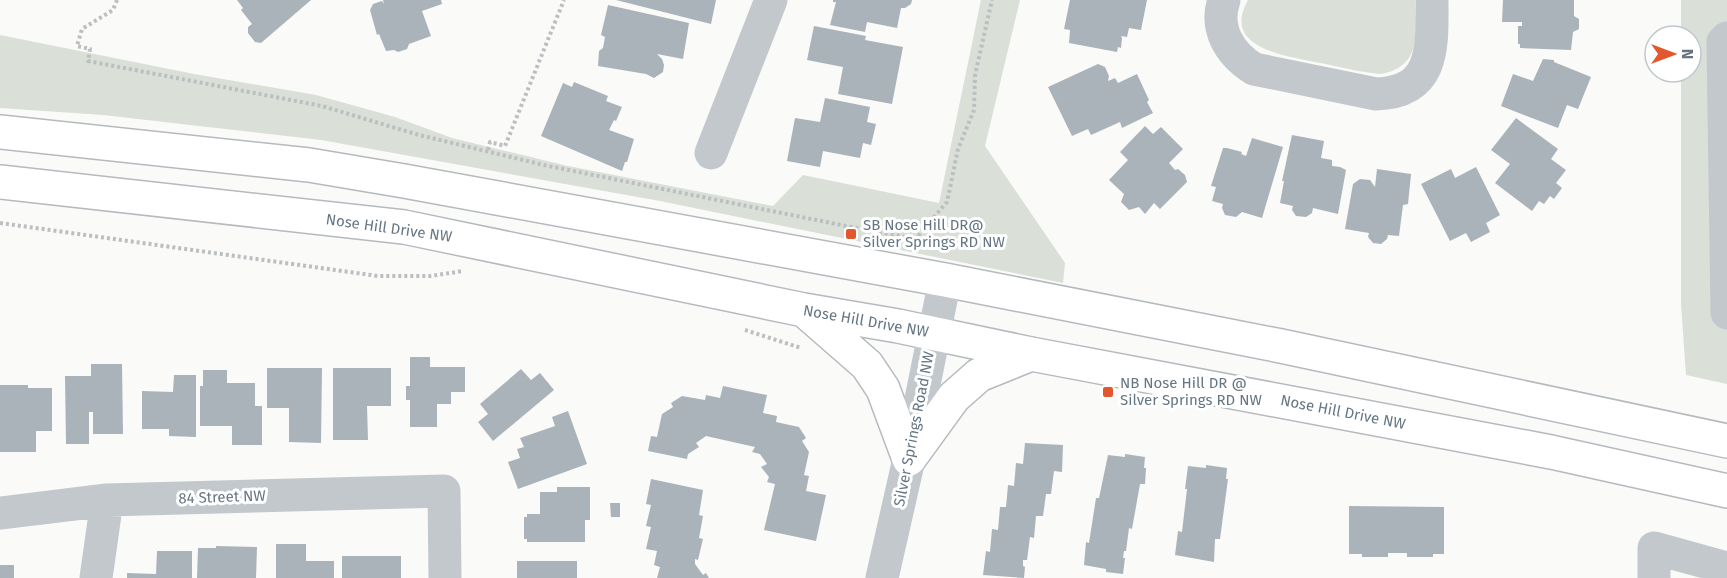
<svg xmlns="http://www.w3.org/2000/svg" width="1727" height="578" viewBox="0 0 1727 578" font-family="'Fira Sans',sans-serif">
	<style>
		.green { fill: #dadfd7 }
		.building { fill: #aab3b9 }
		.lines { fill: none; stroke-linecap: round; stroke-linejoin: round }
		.major-casing { stroke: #b5babe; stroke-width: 36 }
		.path { stroke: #bbbfc2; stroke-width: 4; stroke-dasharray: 3 3; stroke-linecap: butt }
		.minor { stroke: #c3c8cc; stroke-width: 33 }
		.major { stroke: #fff; stroke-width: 33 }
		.poi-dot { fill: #e4572e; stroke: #fff; stroke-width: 2 }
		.labels { text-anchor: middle; stroke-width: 6; stroke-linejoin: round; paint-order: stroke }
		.poi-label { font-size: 15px; fill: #657683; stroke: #fff; text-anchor: start }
		.street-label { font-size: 15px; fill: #657683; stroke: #fff }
	</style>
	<rect width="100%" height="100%" fill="#fafaf8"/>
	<path class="green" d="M981,0H1020L985,146L1065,263L1063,283L660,201L321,140L103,115L0,108V35L194,74L316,95L395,117L452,138L493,148L568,166L773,206L803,175L939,203Z
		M1248,0H1415C1416,34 1422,67 1380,74C1358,72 1337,66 1315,62C1284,55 1221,48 1248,0Z
		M1681,0H1727V384L1686,375L1681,304V72H1691V36H1681Z"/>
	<path class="building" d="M237,0H311L261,43L255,42L248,33V27L252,24L241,10L243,8Z
		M383,0H441L442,4L422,11L431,36L409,44L407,49L398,52L394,50L386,51L379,34L377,35L370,10L373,4L382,1L384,4Z
		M616,0H716L711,24Z
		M833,0H912L911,4L905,8H901L897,28L867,22L865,32L830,25L836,2H833Z
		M1070,0H1147L1141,30L1129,28L1127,37L1121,36L1122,38L1121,48L1118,47L1117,52L1069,43L1070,30L1064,29Z
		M1503,0H1574V16L1579,19V29L1573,32L1571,50L1520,48V44H1518V26H1522V22H1502Z
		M608,5L689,23L683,59L657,54L662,59L664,65L663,72L654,78L646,74L598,66L599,51L603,48L605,37L601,35Z
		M814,26L866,36L865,40L903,47L892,104L838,94L843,67L807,60Z
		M1543,59L1554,60V62L1591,77L1578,109L1567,105L1558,128L1501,106L1513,74L1533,81Z
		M1098,64L1105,67L1109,76L1108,81L1115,78L1118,83L1137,74L1149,100L1147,102L1153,113L1122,128L1120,122L1091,135L1088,129L1072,136L1048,87Z
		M574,82L608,96L606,101L622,107L616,121L614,120L609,130L634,139L627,162H625L622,171L541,136L563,83L572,87Z
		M825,98L870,107L867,122L876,124L871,145L863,143L860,158L823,151L820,167L787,161L795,118L820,122Z
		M1516,118L1558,149L1551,159L1566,170L1556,183L1562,188L1554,199L1550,196L1544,204L1539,201L1532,211L1495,183L1510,164L1491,150Z
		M1145,126L1153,134L1161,127L1183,149L1169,163L1175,170L1178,169L1185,175L1187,182L1160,209L1154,203L1145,214L1139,207L1129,210L1121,202L1124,194L1109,180L1128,160L1120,152Z
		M1292,135L1324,141L1321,158L1332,160V166L1340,167L1346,170L1338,214L1313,208L1312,213L1306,217L1296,216L1292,210L1293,206L1280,203L1284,181H1282Z
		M1252,138L1283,147L1262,218L1242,212L1236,217L1225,215L1222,208L1223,204L1212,201L1216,187L1211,186L1223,148H1227L1242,152L1241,154L1246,156Z
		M1476,167L1500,215L1486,223L1490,232L1471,242L1466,233L1450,241L1421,184L1451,169L1455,178Z
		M1377,169L1411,174L1408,204L1403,205L1399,236L1388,235L1387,239L1381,244L1373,243L1368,237L1369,233L1345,229L1353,184L1360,179L1370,180L1375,187Z
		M410,357H430V367H465V392H451V404H437V427H410V400H406V386H410Z
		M91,364H122L123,434H93V412H89V444H66L65,376H91Z
		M267,368H322L321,443L289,442V408H267Z
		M333,368H391V406H367L368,440H333Z
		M521,369L531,380L540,373L554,390L493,441L478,422L488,414L480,404Z
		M203,370H227V383H255V406H262V445H232V426H200V386H203Z
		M174,375H196V437L169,436V429H142V391L173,392Z
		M0,385H28V388H52V431H36V452H0Z
		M723,386L767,395L763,413L777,416L776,422L799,427L806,438L802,441L809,452L804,475L809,476L806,491L826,495L816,541L764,530L775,484L767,482L769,477L761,467L767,464L760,454L752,452L755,447L706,436L696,443L699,447L688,454L687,459L648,451L651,436L657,437L662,414L673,407L671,403L682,396L705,400L706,395L720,398Z
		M568,411L587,464L518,489L508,462L520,458L517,449L524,447L520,438L555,426L552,417Z
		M1025,443L1063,445L1062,472L1054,471L1051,494H1046L1043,516H1036L1034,538L1030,537L1027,560H1023V566L1025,567L1024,578L983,575L986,551L990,552L992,529L998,530L1000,507H1006L1008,485L1014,486L1016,463L1023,464Z
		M1125,454L1145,457L1144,468H1146L1145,484H1140L1132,529L1129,528L1126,551H1124L1123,558H1125L1123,574L1106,572V569L1084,565L1086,542L1089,543L1096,498H1099L1108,455L1125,457Z
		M1206,465L1227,468L1226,479H1228L1220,539H1215L1214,562L1175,555L1178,531L1182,532L1187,489H1185L1188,466L1206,468Z
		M651,479L703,490L699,515L703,516L699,538L703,539L698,560L695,559V564L703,575L706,573L709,578H657L660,567L654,565L657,551L646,549L651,527L646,526L651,505L646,504Z
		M557,487H590V520H585V542H527V539H524V517H527V514H540V492H557Z
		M610,503H620V517H611Z
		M1349,506L1444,507V554H1433V557H1407V553H1388V557H1362V554H1349Z
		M276,544H306V561H334V578H276Z
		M216,546L257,547L256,578H197L198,548H216Z
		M157,551H192V578H127V573L156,574Z
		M342,556H401V578H342Z
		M517,561H577V578H517Z
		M0,565H14V578H0Z"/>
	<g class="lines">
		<defs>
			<path id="major" d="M0,132L309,165L404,181L945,280L1281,346L1727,441
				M0,182L404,227L804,310L898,326L1031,354L1551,452L1727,491
				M804,310L867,365L883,389L909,459
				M909,459L954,397L979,375L1031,354"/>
		</defs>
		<use href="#major" class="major-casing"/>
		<path class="path" d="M117,0L113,10L82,29L77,46L90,49L88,61L322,106L419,135L544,165L851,227L917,239L920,233L947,202L958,149L974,110L975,75L992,0
			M488,150L490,142L505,146L564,0
			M0,223L378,276H430L463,271
			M745,330L801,348"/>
		<path class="minor" d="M1224,0C1214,29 1230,54 1254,69L1376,94C1436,92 1432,46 1432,0
			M1727,38L1723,42L1727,313
			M711,153L771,0
			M0,513L107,500L444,491L445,578
			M96,578L107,500
			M882,578L909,459L945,280
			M1654,578V548L1727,568"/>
		<use href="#major" class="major"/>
	</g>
	<g class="poi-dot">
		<rect x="845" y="228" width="12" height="12" rx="3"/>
		<rect x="1102" y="386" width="12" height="12" rx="3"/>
	</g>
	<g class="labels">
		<g class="poi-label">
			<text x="863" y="230">SB Nose Hill DR@<tspan x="863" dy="17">Silver Springs RD NW</tspan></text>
			<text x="1120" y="388">NB Nose Hill DR @<tspan x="1120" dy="17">Silver Springs RD NW</tspan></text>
		</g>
		<g class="street-label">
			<text transform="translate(389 228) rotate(8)" y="5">Nose Hill Drive NW</text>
			<text transform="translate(866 321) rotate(10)" y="5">Nose Hill Drive NW</text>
			<text transform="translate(1343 412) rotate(11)" y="5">Nose Hill Drive NW</text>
			<text transform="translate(914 429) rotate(-79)" y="5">Silver Springs Road NW</text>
			<text transform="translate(222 497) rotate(-2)" y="5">84 Street NW</text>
		</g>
	</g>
	<g transform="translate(1673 54) rotate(90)"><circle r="28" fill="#ffffff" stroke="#c1c8cd" stroke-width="1.5"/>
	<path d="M0-4.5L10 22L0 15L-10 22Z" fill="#e4572e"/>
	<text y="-9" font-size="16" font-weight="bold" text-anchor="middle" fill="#657683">N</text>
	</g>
</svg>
